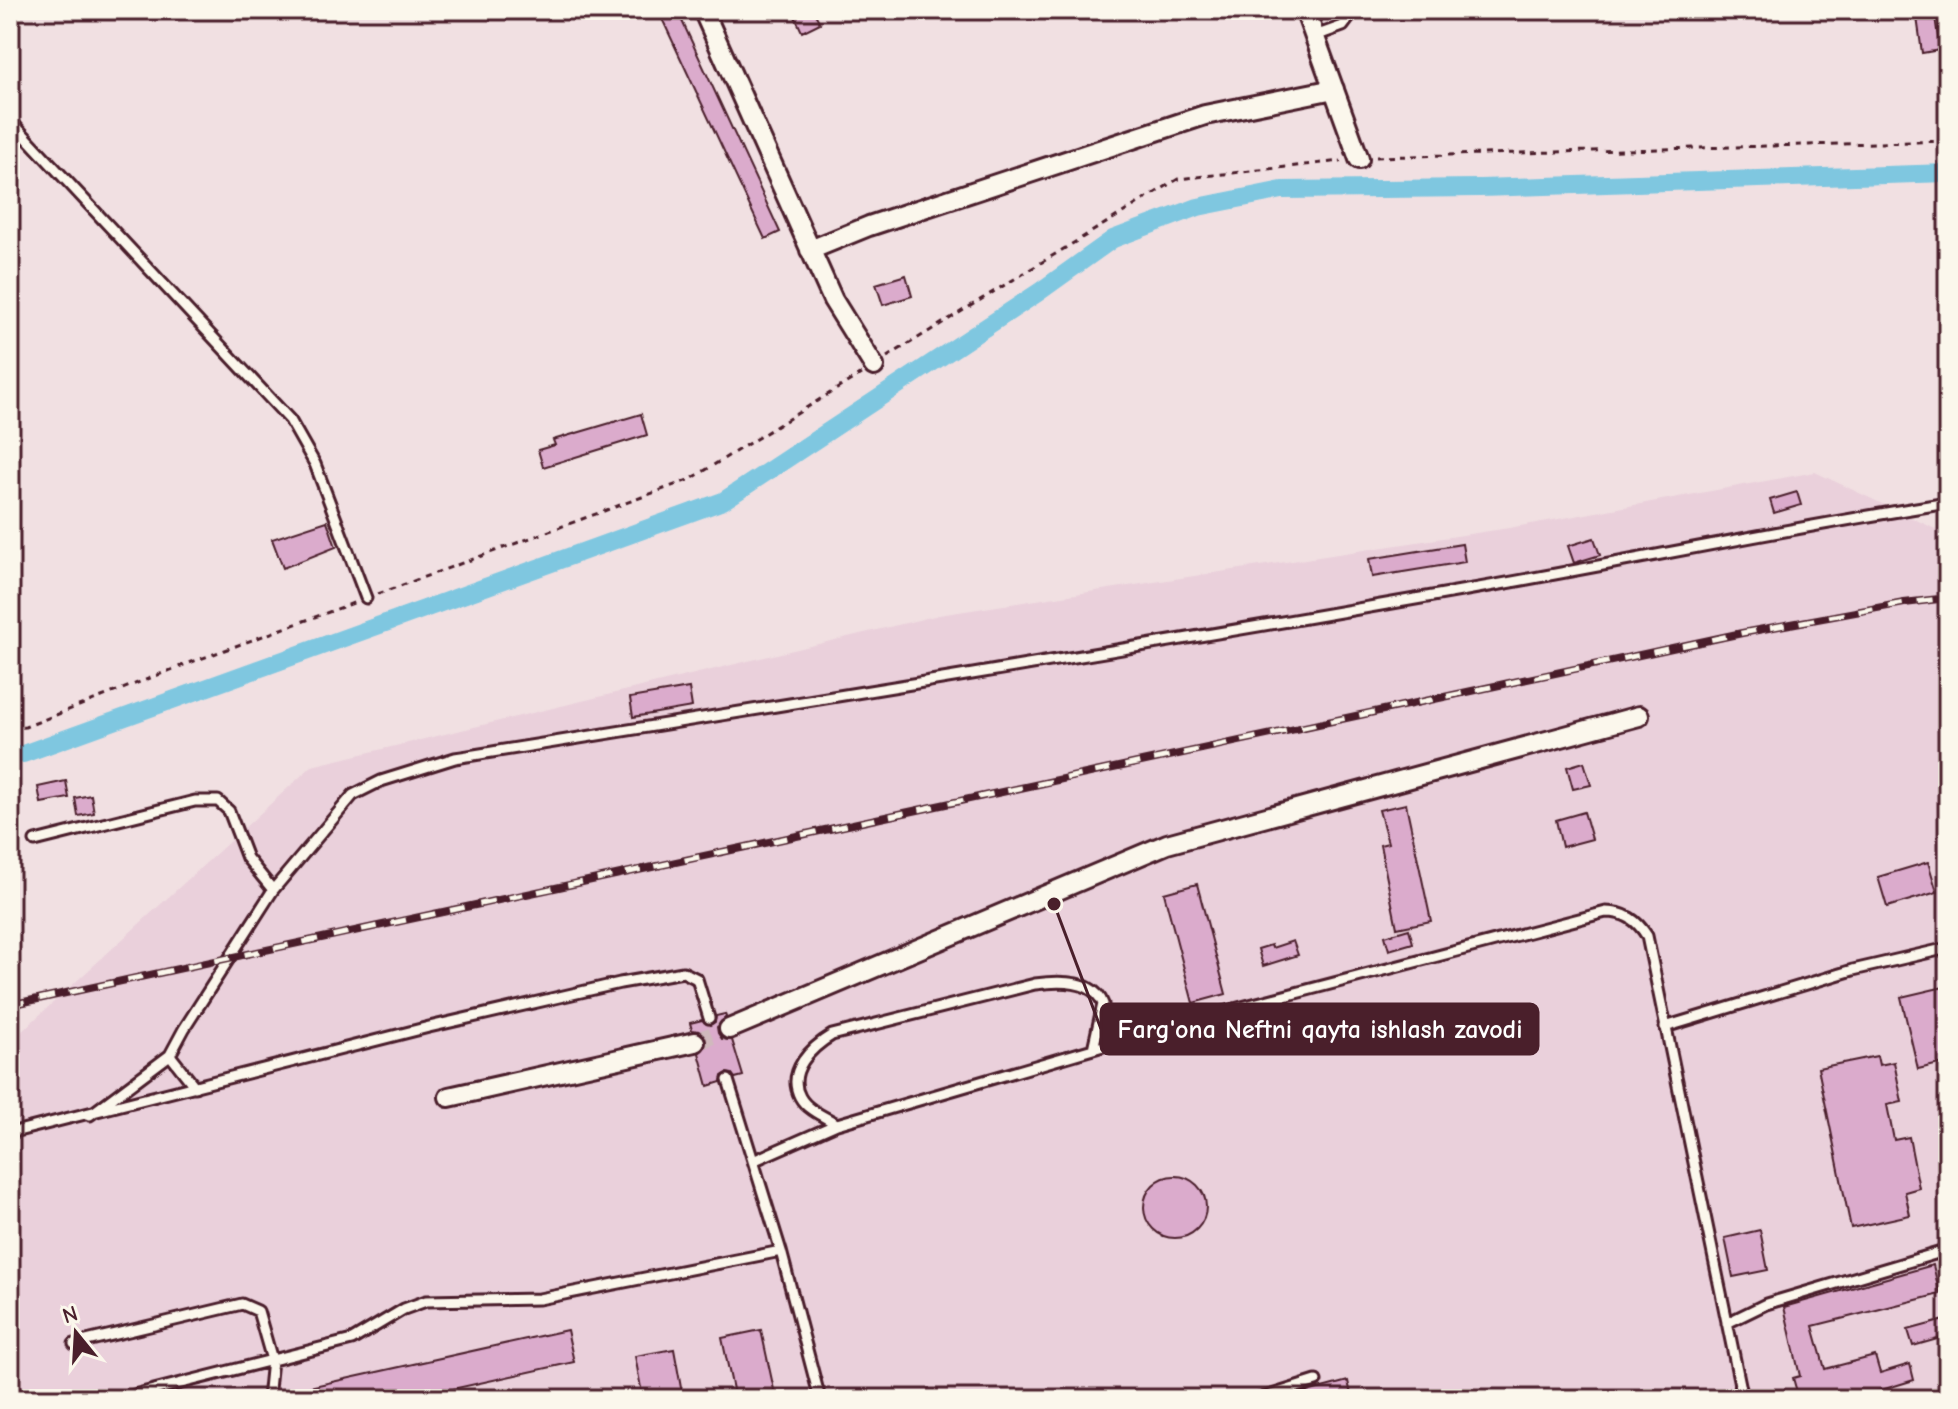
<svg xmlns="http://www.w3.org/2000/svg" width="1958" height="1409" viewBox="0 0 1958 1409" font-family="'Comic Neue',sans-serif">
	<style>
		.built { fill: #ead0db }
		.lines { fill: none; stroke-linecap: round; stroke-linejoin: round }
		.canal { stroke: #7fc7e0; stroke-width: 18 }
		.building { fill: #dbabcc; stroke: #4a1f2b; stroke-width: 2 }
		.street-tunnel { stroke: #d0b9bd; stroke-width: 18; stroke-dasharray: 18 9; stroke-linecap: butt }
		.lane-casing { stroke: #4a1f2b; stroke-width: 15 }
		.street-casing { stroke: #4a1f2b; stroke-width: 24 }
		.path { stroke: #4a1f2b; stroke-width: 3; stroke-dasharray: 6 6; stroke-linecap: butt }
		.lane { stroke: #fbf7ec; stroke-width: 9 }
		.street { stroke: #fbf7ec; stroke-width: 18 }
		.rail-casing { stroke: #4a1f2b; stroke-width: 8 }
		.rail { stroke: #fbf7ec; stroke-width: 5; stroke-dasharray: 15; stroke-linecap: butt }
		.leader { fill: none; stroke: #4a1f2b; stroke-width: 3 }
		.callout-dot { fill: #4a1f2b; stroke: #fbf7ec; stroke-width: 3 }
		.callout { fill: #4a1f2b; stroke: #4a1f2b; stroke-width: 3 }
		.callout-label { font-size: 26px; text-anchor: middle; font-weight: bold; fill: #fff }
	</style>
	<rect width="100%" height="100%" fill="#f1e0e2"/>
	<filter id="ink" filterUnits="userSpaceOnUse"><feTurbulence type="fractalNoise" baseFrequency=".0125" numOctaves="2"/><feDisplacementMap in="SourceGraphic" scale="16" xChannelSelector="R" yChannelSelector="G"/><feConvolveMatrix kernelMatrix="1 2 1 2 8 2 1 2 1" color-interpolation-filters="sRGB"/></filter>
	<g filter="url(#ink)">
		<path class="built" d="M1815,472L1948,535V1399H10V1042L312,766L939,615L1509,528Z"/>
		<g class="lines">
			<path class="canal" d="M10,755L23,754L723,501L1039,292L1113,239L1198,207L1282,190L1480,188L1948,173"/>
		</g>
		<path class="building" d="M658,10H677L780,232L765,239Z
			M792,10H813L820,23L802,32Z
			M1916,10H1934L1940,50L1922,53Z
			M906,275L912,296L883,305L876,284Z
			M641,414L647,435L543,467L538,450L555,445L553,440Z
			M1797,492L1801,505L1774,513L1770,500Z
			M327,521L336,547L283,568L272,539Z
			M1594,538L1600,555L1574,563L1568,546Z
			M1462,544L1465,562L1372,577L1369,559Z
			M689,688L692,707L633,717L630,698Z
			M1584,762L1591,785L1573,789L1567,767Z
			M66,781L69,798L41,803L38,787Z
			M91,795L94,813L78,816L75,798Z
			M1406,804L1431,921L1397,928L1380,845L1388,843L1379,810Z
			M1584,812L1592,839L1562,847L1556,820Z
			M1928,862L1937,892L1887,907L1878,877Z
			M1197,884L1226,994L1193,1003L1164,893Z
			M1409,929L1413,943L1389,950L1385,936Z
			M1293,941L1298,955L1263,966L1258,949L1271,945L1272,948Z
			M1948,986V1062L1918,1069L1901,997Z
			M725,1014L726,1017L717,1027L718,1033L722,1039L732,1040L743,1076L735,1078L732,1074L727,1073L722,1076L721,1082L708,1086L699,1053L706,1046V1039L699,1031L692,1030L690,1023L702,1020L710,1025L715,1022L716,1016Z
			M1877,1056L1879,1065L1894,1062L1902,1102L1887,1105L1894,1140L1909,1137L1919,1188L1905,1192L1910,1215L1851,1228L1818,1068Z
			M1144 1207a31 31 0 1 1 62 0a31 31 0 1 1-62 0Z
			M1760,1230L1768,1270L1733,1277L1725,1238Z
			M1933,1265L1940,1294L1813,1326L1825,1369L1875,1356L1880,1373L1910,1364L1914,1380L1852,1399H1799L1793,1378L1800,1376L1784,1307Z
			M1948,1319V1336L1913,1346L1908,1330Z
			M567,1330L574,1362L408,1399H282V1393Z
			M761,1330L776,1399H735L722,1338Z
			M674,1349L683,1399H643L635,1356Z
			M1348,1381L1352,1399H1297L1296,1395Z"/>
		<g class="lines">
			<path class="street-tunnel" d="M695,1042L729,1029"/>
			<defs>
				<path id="lane" d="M1945,10L1948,28
					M1315,36L1343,26L1349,18L1346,10
					M10,120L290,420L315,464L366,598
					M35,841L195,801H218L229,811L247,858L273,890
					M1665,1027L1853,970L1948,948
					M170,1055L195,1087
					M728,1080L781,1251L820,1399
					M90,1115L170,1055L184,1029L273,890L353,795L381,781L455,758C790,704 1126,650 1461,591C1624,563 1785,528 1948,503
					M837,1124C825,1117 807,1110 800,1097C786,1071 812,1047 832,1035L1035,984C1057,981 1094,979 1103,1004L1093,1049
					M10,1133L429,1027L620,983L683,972L697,979L709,1018
					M753,1161L837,1124L1093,1049L1196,1019L1606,912C1625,912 1637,920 1647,936L1743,1399
					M1727,1323L1766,1304L1948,1250
					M74,1344L242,1304L258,1311L272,1360L268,1399
					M118,1399L352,1340L404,1309L426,1301L539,1299L781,1251
					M1259,1399L1316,1381"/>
				<path id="street" d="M703,10L833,300L874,366
					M1305,10L1359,159
					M810,250L869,226L1205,115L1334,89
					M729,1029L1167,844L1639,716
					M449,1097L695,1042"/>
			</defs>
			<use href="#lane" class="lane-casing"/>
			<use href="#street" class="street-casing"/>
			<path class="path" d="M1376,157L1948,141
				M887,357L1178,179L1341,161
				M378,594L691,479L861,374
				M10,728L25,727L181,666L356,602"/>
			<use href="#lane" class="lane"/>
			<use href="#street" class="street"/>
			<defs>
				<path id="rail" d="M10,1005L1742,633L1904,603L1948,598"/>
			</defs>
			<use href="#rail" class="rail-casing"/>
			<use href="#rail" class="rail"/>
		</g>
	</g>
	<path class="leader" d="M1054 904L1101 1029"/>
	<circle class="callout-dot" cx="1054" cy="904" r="8"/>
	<rect class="callout" x="1101" y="1004" width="437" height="50" rx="8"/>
	<g class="callout-label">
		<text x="1320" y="1038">Farg'ona Neftni qayta ishlash zavodi</text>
	</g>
	<rect width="1958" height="1409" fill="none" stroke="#fbf7ec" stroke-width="40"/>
	<rect x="20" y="20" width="1918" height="1369" fill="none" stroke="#4a1f2b" stroke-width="3" filter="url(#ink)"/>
	<g transform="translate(76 1333) rotate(342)" stroke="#fbf7ec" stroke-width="6" paint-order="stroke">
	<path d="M0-6L14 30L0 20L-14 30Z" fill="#4a1f2b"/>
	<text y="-12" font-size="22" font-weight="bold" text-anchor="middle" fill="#4a1f2b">N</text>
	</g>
</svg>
